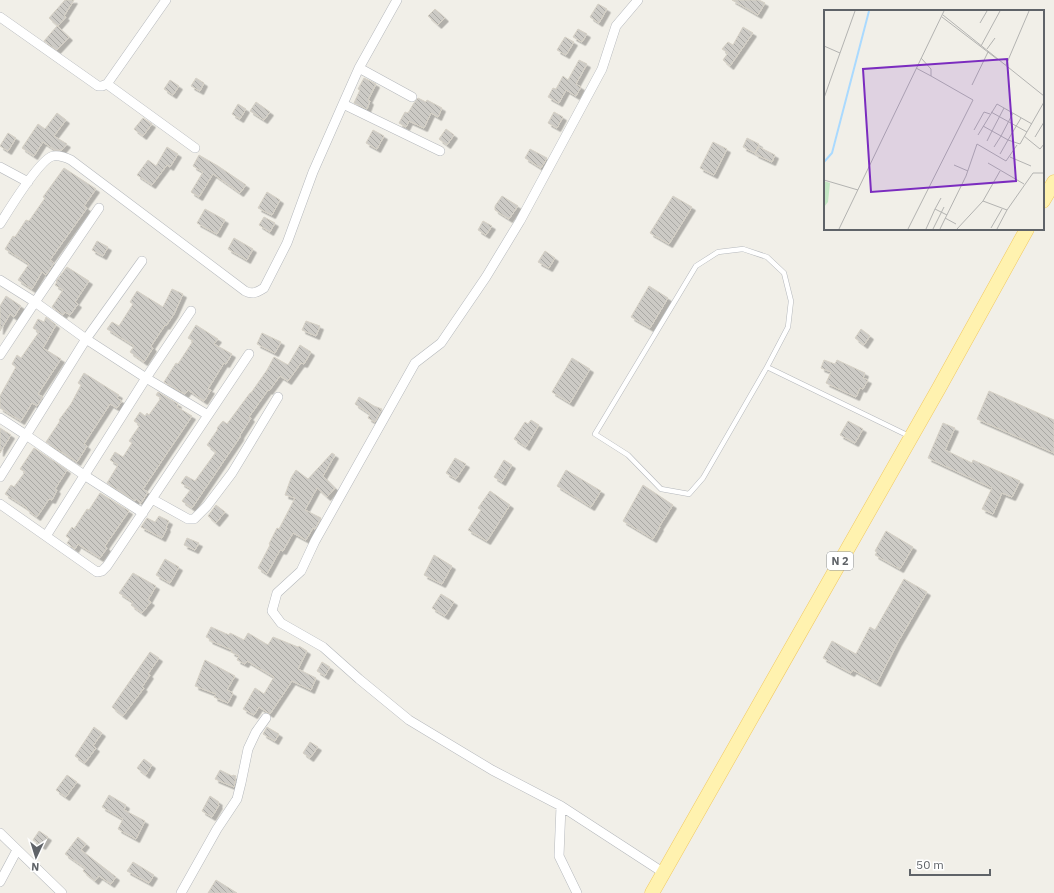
<svg xmlns="http://www.w3.org/2000/svg" width="1054" height="893" viewBox="0 0 1054 893" font-family="'IBM Plex Sans',sans-serif">
	<style>
		.building { fill: url(#building-back-hatch); stroke: #d6d1c6; filter: url(#shadow) }
		.lines { fill: none; stroke-linecap: round; stroke-linejoin: round }
		.lane-casing { stroke: #b5b8bc; stroke-width: 5.5 }
		.street-casing { stroke: #b5b8bc; stroke-width: 10 }
		.primary-casing { stroke: #f2c960; stroke-width: 15 }
		.lane { stroke: #fff; stroke-width: 4.5 }
		.street { stroke: #fff; stroke-width: 9 }
		.primary { stroke: #fff2af; stroke-width: 14 }
		.labels { text-anchor: middle; stroke-width: 3; stroke-linejoin: round; paint-order: stroke }
		.shield { fill: #fff; stroke: #8f9295; stroke-width: 1 }
		.shield-label { font-size: 11px; font-weight: bold; fill: #5f6368 }
		.inset-river { fill: none; stroke: #aadaff; stroke-width: 2 }
		.inset-road { fill: none; stroke: #b3b3b1; stroke-width: 1 }
		.view { fill: #7b2cbf; fill-opacity: 0.15; stroke: #7b2cbf; stroke-width: 2 }
		.inset-edge { fill: none; stroke: #5f6368; stroke-width: 2 }
	</style>
	<defs>
		<pattern id="building-back-hatch" width="6" height="6" patternUnits="userSpaceOnUse"><rect width="6" height="6" fill="#cccac5"/><path d="M-1 5l2 2M0 0l6 6M5-1l2 2" fill="none" stroke="#a9a8a4"/></pattern>
		<filter id="shadow"><feDropShadow dx="3.5" dy="3.5" stdDeviation="0" flood-color="#0004"/></filter>
	</defs>
	<rect width="100%" height="100%" fill="#f1efe8"/>
	<path class="building" d="M65,0H74L64,16L66,17L58,26L49,18Z
		M732,0H759L765,3L758,15Z
		M598,4L607,9L599,23L590,17Z
		M435,9L445,18L438,25L428,16Z
		M57,26L69,37L57,50L44,41Z
		M743,27L753,33L730,66L723,60L728,53L722,49L728,42L733,45Z
		M578,29L587,34L582,42L573,37Z
		M565,37L574,42L566,55L557,50Z
		M579,60L587,64L576,84L581,87L576,96L566,90L559,103L548,97L553,88L556,89L563,76L568,80Z
		M196,78L204,83L200,91L191,86Z
		M364,78L376,84L368,100L370,101L367,109L354,103L360,90L358,89Z
		M170,80L179,86L173,95L164,89Z
		M418,98L426,102L427,100L442,108L438,117L431,113L424,128L409,121L406,127L399,123L405,112L408,113L414,103Z
		M256,102L270,112L264,120L250,111Z
		M238,104L246,109L240,119L232,114Z
		M554,112L563,117L557,128L548,123Z
		M57,113L66,120L54,136L67,144L62,150H55L43,142L34,156L22,148L38,124L45,129Z
		M143,118L152,124L143,136L134,129Z
		M446,129L454,135L447,145L439,139Z
		M373,130L384,136L377,149L366,143Z
		M8,133L16,138L8,151L0,146Z
		M747,138L759,144L755,153L743,147Z
		M713,142L727,149L714,175L700,168Z
		M167,147L178,154L170,167L167,165L152,185L137,175L148,160L156,166Z
		M759,147L775,155L772,162L755,154Z
		M530,149L547,158L541,168L525,158Z
		M199,155L218,166L246,185L240,193L213,174L199,197L191,192L203,172L193,166Z
		M64,168L96,189L84,206L87,208L50,260L54,263L46,275L42,272L32,289L18,280L29,264L5,249L13,236L15,237L26,220L29,221L45,198L43,197Z
		M267,192L280,200L272,215L258,208Z
		M502,196L518,206L509,219L495,210V206Z
		M673,196L692,207L669,244L650,233Z
		M205,209L225,220L217,234L197,223Z
		M264,217L275,223L270,232L259,225Z
		M483,221L492,226L486,235L478,230Z
		M234,238L253,249L247,260L228,249Z
		M97,241L108,247L103,256L92,250Z
		M545,251L555,258L549,268L538,262Z
		M67,267L89,281L75,302L78,304L70,315L65,312L63,315L52,307L63,290L55,285L57,282L56,281Z
		M649,286L668,298L650,328L631,317Z
		M172,289L183,294L174,314L166,326L165,325L151,346L153,348L144,362L130,352L134,346L107,329L112,322L119,326L133,304L130,302L137,291L163,307Z
		M6,296L21,306L14,317L10,314L0,331V306Z
		M46,317L56,325L43,348L61,359L38,394L43,397L37,406L32,403L21,421L0,408V396L16,367L12,364L17,355L21,358L39,332L33,328L38,319L44,322Z
		M306,321L320,326L316,336L302,330Z
		M196,325L218,339L214,344L232,354L226,364L224,363L208,389L211,390L204,401L188,390L185,394L164,382L176,363L178,364L193,341L188,338Z
		M861,329L870,336L864,345L855,338Z
		M262,333L281,342L275,353L257,344Z
		M300,345L311,352L304,364L301,363L288,381L280,376L269,391L268,390L249,417L251,418L240,435V437L192,508L182,501L191,489L181,483L186,476L195,481L216,452L207,445L218,429L217,428L223,421L227,424L250,393H251L267,370L274,357L288,365Z
		M572,358L590,369L570,403L552,392Z
		M824,360L835,364L837,360L865,373L863,378L868,380L863,389L860,388L856,397L826,383L831,372L821,368Z
		M84,373L119,395L117,398L122,401L117,408L110,404L84,444L87,446L77,462L46,442L60,421L59,420L71,404L81,385L78,383Z
		M989,391L1054,420V453L977,419Z
		M158,392L178,404L177,407L192,416L143,489L148,492L141,503L136,499L135,501L107,483L118,465L110,460L115,452L123,457L132,443L129,441L140,425L134,421L140,412L145,416L147,413L149,415L161,398L156,395Z
		M359,397L374,406L382,409L375,422L368,418L370,414L355,404Z
		M531,420L539,425L526,447L514,439L525,422L528,424Z
		M848,421L863,429L855,443L840,435Z
		M943,423L955,428L945,450L972,463L973,460L1020,481L1012,497L1002,493L993,514L982,509L992,488L928,458Z
		M0,428L11,435L0,453Z
		M34,448L67,470L55,489L57,490L52,500L49,499L37,517L26,509L27,508L5,494L11,485L14,487L25,472L20,469Z
		M332,453L335,455L323,476L335,488L327,497L317,488L305,510L321,518L315,529L313,528L306,540L293,533L283,551L280,550L267,574L258,568L270,545L269,544L277,528L279,529L295,498L285,495L291,478L296,470L308,479Z
		M455,458L466,464L456,479L446,473Z
		M504,460L512,465L502,482L494,477Z
		M566,470L601,491L591,507L557,486Z
		M643,485L673,505L659,527H660L653,539L623,521Z
		M490,491L510,505L487,541L468,530L481,510L478,508Z
		M100,493L129,511L105,546L107,548L100,558L79,545L78,544L75,549L67,543L70,539L66,536L72,527L74,529L87,509L89,510Z
		M216,505L225,512L216,523L208,516Z
		M159,516L169,521L166,527L167,528L162,538L141,527L147,518L155,522Z
		M886,531L913,547L900,569L875,555L877,552L875,551Z
		M187,538L199,543L195,550L184,545Z
		M434,555L452,566L442,584L424,575Z
		M165,559L179,567L170,583L156,575Z
		M133,573L156,586L148,600L151,602L142,613L131,605L133,602L119,593Z
		M904,579L927,592L898,642L877,683L853,670L851,673L823,658L832,641L856,654L870,627L875,630Z
		M441,594L454,602L445,616L432,608Z
		M211,627L229,635L230,633L244,640L248,633L268,645L273,637L298,647L299,646L307,651L298,669L316,678L311,690L292,681L270,714L259,707L254,715L243,709L255,688L264,694L274,677L247,661L245,664L237,660L239,656L231,652L232,650L209,640L210,639L206,637Z
		M150,652L159,658L148,674L150,675L142,687L144,688L123,716L112,707Z
		M205,660L235,676L227,690L233,693L228,703L214,697L216,694L195,686Z
		M322,662L330,667L325,676L317,671Z
		M94,727L102,733L93,746L96,748L85,763L75,756Z
		M267,727L279,734L275,741L263,734Z
		M310,742L318,747L310,758L303,753Z
		M144,759L152,765L146,775L137,768Z
		M220,770L232,776L233,775L236,776L234,787L215,779Z
		M67,775L77,782L66,797L56,790Z
		M109,795L126,805L124,810L145,821L136,839L118,829L123,819L102,807Z
		M210,796L219,802L218,804L219,805L212,817L202,811Z
		M39,831L48,837L42,846L33,840Z
		M78,837L86,844L81,850L116,877L111,884L99,876L95,881L83,871L85,868L65,854Z
		M133,862L154,875L149,883L127,871Z
		M216,880L237,893H208Z"/>
	<g class="lines">
		<defs>
			<path id="lane" d="M767,367L788,327L791,301L784,273L767,257L743,249L718,252L696,266L595,434L628,455L661,489L689,494L703,478L767,367L909,436"/>
			<path id="street" d="M0,17L98,86H102L107,84L166,0
				M359,68L412,97
				M107,84L195,148
				M343,104L440,151
				M0,167L28,182
				M0,224C8,211 40,159 53,156C59,155 65,157 71,160L245,291C252,295 258,292 264,288L287,243L313,172L343,104L359,68L397,0
				M0,280L35,302L99,208
				M0,355L35,302L86,339L142,261
				M0,418L26,435L84,475L143,513
				M0,477L86,339L146,378L191,311
				M152,499L188,519H194L207,506L232,473L278,397
				M0,504L97,572L102,571L107,566L249,354
				M46,536L146,378L208,415
				M561,806L664,873
				M0,833L62,893
				M0,882L17,850
				M181,893L217,829L237,799L241,783L248,749L256,732L266,718
				M577,893L559,856L561,806L492,770L409,720L359,679L323,647L281,623L272,611L277,593L301,571L315,541L415,363L441,343L486,277L520,221L602,69L616,26L638,0"/>
			<path id="primary" d="M1043,201L1054,182
				M652,893L939,388L1027,229"/>
		</defs>
		<use href="#lane" class="lane-casing"/>
		<use href="#street" class="street-casing"/>
		<use href="#primary" class="primary-casing"/>
		<use href="#lane" class="lane"/>
		<use href="#street" class="street"/>
		<use href="#primary" class="primary"/>
	</g>
	<g class="labels">
		<rect class="shield" x="827" y="552" width="26" height="18" rx="3"/>
		<g class="shield-label">
			<text x="840" y="565">N 2</text>
		</g>
	</g>
	<g transform="translate(824 10)">
		<rect width="220" height="220" fill="#f1efe8"/>
		<path d="M0,171L6,173L4,192L0,197Z" fill="#c5e8c5"/>
		<path class="inset-river" d="M0,152L8,143L45,1"/>
		<path class="inset-road" d="M119,5L220,86M118,7L173,49M156,13L163,1M0,36L16,43L31,1M157,36L176,1M163,39L171,28M182,55L205,1M92,58L107,66M148,75L164,42M0,88L16,43M167,102L203,122M159,116L168,121L180,98M150,120L160,102L166,104M154,125L173,94L208,114M200,126L216,139L220,134M211,127L220,112M163,131L168,121L177,126L189,103M170,137L177,126L184,130L197,108M176,144L184,130L196,134L220,92M186,147L207,156M164,153L200,174M130,155L144,161M0,170L34,180M159,191L176,161M111,199L117,188M121,208L132,214M167,218L178,199M15,219L120,1M84,219L149,90L107,66V59L97,48M102,219L111,199L123,205M109,219L120,197M116,219L142,166L153,134L182,151L193,135M133,219L159,191L183,200L209,163H220M173,219L183,200"/>
		<path class="view" d="M183,49L192,171L47,182L39,59Z"/>
		<rect width="220" height="220" class="inset-edge"/>
	</g>
	<g transform="translate(36 857) rotate(184)" stroke="#ffffff" stroke-width="3" paint-order="stroke">
	<path d="M0-3L7 15L0 10L-7 15Z" fill="#5f6368"/>
	<text y="-6" font-size="11" font-weight="bold" text-anchor="middle" fill="#5f6368">N</text>
	</g>
	<path d="M910 869v6h80v-6" fill="none" stroke="#5f6368" stroke-width="2"/>
	<text x="916" y="869" font-size="12" fill="#5f6368" stroke="#ffffff" stroke-width="3" paint-order="stroke">50 m</text>
</svg>
